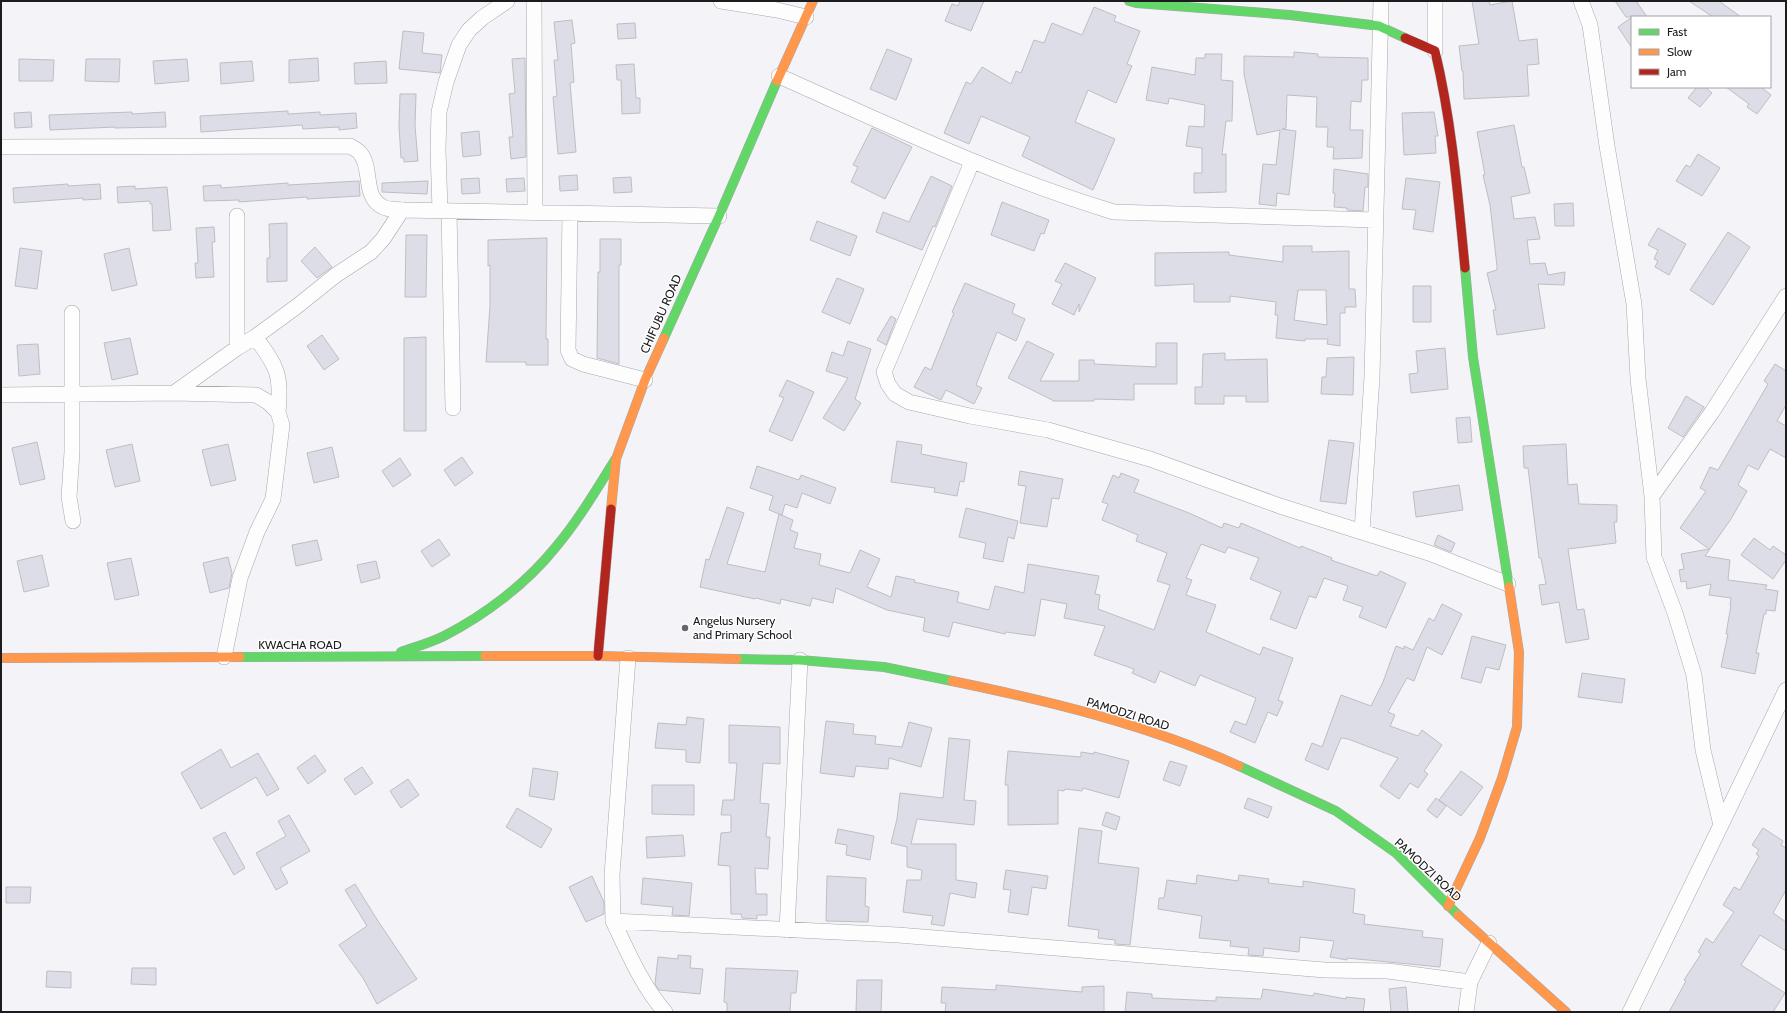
<svg xmlns="http://www.w3.org/2000/svg" width="1787" height="1013" viewBox="0 0 1787 1013" font-family="Cabin,sans-serif">
	<style>
		.building { fill: #dddde8; stroke: #bebec2; fill-rule: evenodd }
		.lines { fill: none; stroke-linecap: round; stroke-linejoin: round }
		.street-casing { stroke: #a8a8ac; stroke-width: 16 }
		.fast-casing { stroke: #a8a8ac; stroke-width: 10 }
		.slow-casing { stroke: #a8a8ac; stroke-width: 10 }
		.jam-casing { stroke: #a8a8ac; stroke-width: 10 }
		.street { stroke: #fdfdfe; stroke-width: 15 }
		.fast { stroke: #63d668; stroke-width: 9 }
		.slow { stroke: #ff974d; stroke-width: 9 }
		.jam { stroke: #b3261e; stroke-width: 9 }
		.poi-dot { fill: #67676b; stroke: #fff; stroke-width: 1.5 }
		.labels { text-anchor: middle; stroke-width: 3; stroke-linejoin: round; paint-order: stroke }
		.street-label { font-size: 12px; fill: #1c1c1f; stroke: #fff }
		.poi-label { font-size: 12px; fill: #1c1c1f; stroke: #fff; text-anchor: start }
	</style>
	<rect width="100%" height="100%" fill="#f3f3f8"/>
	<path class="building" d="M960,1H984L971,31L945,21L952,4L958,6Z
		M1472,1H1489L1490,5L1512,1L1519,41L1537,39L1539,64L1527,65L1529,96L1464,99L1463,71H1462L1459,46L1479,44Z
		M1615,1H1636L1647,17H1632V48L1618,27L1632,17H1626Z
		M1689,1H1719L1741,17H1713Z
		M1094,7L1116,16L1114,21L1140,31L1127,64L1132,66L1116,103L1088,90L1075,122L1115,139L1093,190L1022,156L1030,137L981,116L969,144L944,133L966,82L971,84L982,67L1011,84L1016,71L1021,73L1034,40L1044,43L1052,23L1082,35Z
		M572,20L575,43L571,44L574,82L570,83L576,152L558,154L553,97L557,96L554,60H558L554,22Z
		M635,23L636,38L618,39L617,24Z
		M403,31L424,33L422,53L442,55L440,73L399,69Z
		M887,49L912,59L896,100L870,89Z
		M1294,52L1318,54V57L1368,58V80H1362L1361,102L1351,101L1350,130H1363L1362,158L1333,159L1334,147H1327L1328,127H1316L1317,97L1287,95L1286,128L1282,129L1296,131L1289,195L1277,193L1276,206L1259,204L1263,164L1276,165L1280,130L1257,135L1244,74V56L1294,57Z
		M1205,54H1222L1221,80L1233,81L1232,121H1226L1222,155L1226,154V192L1194,193V173H1202V148L1186,146L1189,126L1204,127L1205,105L1169,98L1168,104L1146,100L1152,67L1195,75L1196,58H1205Z
		M318,58L319,81L289,83V60Z
		M525,58L526,157L511,159L509,137H513L509,94L515,93L512,59Z
		M19,59L54,60L53,81H19Z
		M86,59H120L119,82L85,81Z
		M187,59L189,81L155,84L153,61Z
		M252,61L254,81L221,84L220,63Z
		M386,61L387,83L355,84L354,63Z
		M634,64L636,98H640V113L622,114L621,80H617L616,65Z
		M1697,87H1705L1712,93L1700,107L1688,98Z
		M1726,87H1761L1771,95L1757,114L1747,107L1749,104Z
		M400,94H416L415,126L418,161L404,162V158H401L399,126Z
		M288,111V114L320,112V115L356,113L357,128L339,130V127L303,129L302,125L201,132L200,116Z
		M31,112L32,127L15,128L14,113Z
		M132,112V114L165,112L166,127L115,128V127L50,130L49,115Z
		M1434,112L1438,136H1435L1436,153L1404,155L1402,113Z
		M1514,125L1522,167H1524L1530,193L1511,197L1514,219L1535,217L1540,239L1527,240L1530,264L1545,263L1548,275L1565,272L1564,285L1538,284L1545,328L1497,335L1493,310H1496L1487,273L1497,270V266L1490,205L1483,175H1485L1477,132Z
		M872,128L912,147L885,199L851,182L858,167L853,165Z
		M479,131L481,155L463,157L461,133Z
		M1698,154L1720,168L1702,196L1676,181L1686,165L1690,167Z
		M1334,169L1368,174V187H1365L1363,211L1347,210V208L1334,207L1335,193H1333Z
		M577,175L578,190L560,191L559,176Z
		M931,176L952,186L935,227L933,226L922,250L876,232L883,212L909,222Z
		M631,177L632,192L614,193L613,178Z
		M479,178L480,193L462,194L461,179Z
		M524,178L525,191L507,192L506,179Z
		M1406,178L1440,182L1433,232L1413,229L1416,210L1402,209Z
		M359,181L360,196L307,199V197L239,202V200L204,201L203,186L221,185V188L288,183V185Z
		M428,181L427,194L382,192V183Z
		M68,184V186L100,184L101,199L83,200V198L14,203L13,188Z
		M135,186V189L167,187L171,230L153,231L152,204H150V201L118,203L117,187Z
		M1002,202L1049,220L1044,234L1041,233L1034,251L991,235Z
		M1573,203L1574,226H1555L1554,204Z
		M817,221L857,236L850,256L810,240Z
		M287,223V281L267,282V258H270L269,224Z
		M214,227L215,242H212L214,277L196,278L195,263H198L196,228Z
		M1658,228L1686,244L1669,275L1655,267L1658,261L1654,259L1658,250L1648,245Z
		M1728,232L1750,247L1713,305L1690,290Z
		M406,235H427L426,297H405Z
		M547,238L546,339H548V365H526V362H486L490,306V265L488,266V240Z
		M600,239H621V265H619V364L597,358L598,272H600Z
		M1283,246H1312V252L1349,251V289H1355L1356,307H1345V313H1340V346L1327,344L1328,339H1305V341L1276,338L1278,315H1275L1276,302L1230,296V302H1194V284L1155,286V253L1229,252V255L1283,262ZM1298,290H1326L1327,325L1294,320Z
		M315,247L332,267L317,278L301,261Z
		M20,248L42,251L37,289L15,286Z
		M129,248L137,285L112,291L104,254Z
		M1065,263L1096,278L1079,312V304L1074,315L1052,304L1062,284L1055,281Z
		M837,278L864,289L850,324L822,312Z
		M965,283L1015,304L1012,313L1025,319L1016,341L997,332L976,385L982,388L974,404L946,390L941,400L914,387L925,367L931,370L954,313L952,312Z
		M1413,286H1431V322H1413Z
		M891,316L896,319L886,345L877,340Z
		M322,335L339,359L324,370L307,346Z
		M426,337V431H404V338Z
		M130,338L138,374L112,380L104,343Z
		M848,341L871,349L855,399L861,403L844,431L823,418L848,378L826,371L832,352L843,356Z
		M1027,341L1054,354L1040,381H1079V360H1094V364L1156,367V343H1177V384H1134V400L1094,399V401H1054L1008,378Z
		M38,344L40,374L19,376L17,345Z
		M1445,348L1448,389L1411,393L1409,374L1418,373L1416,351Z
		M1225,353V360L1267,359L1268,402H1246V396H1224V404H1195V387H1202L1203,354Z
		M1354,357L1353,395L1321,394L1322,377H1326L1327,358Z
		M1775,364L1786,371V405L1777,421L1786,426V458L1770,449L1758,470L1748,465L1738,485L1747,491L1731,519L1705,556L1730,560L1728,580L1767,585L1765,589L1778,591L1775,611L1766,610V614H1764L1756,653H1759L1755,674L1721,667L1728,634H1726L1731,605H1730L1731,598L1709,595L1711,584L1687,589L1686,581L1681,582L1679,570L1684,569L1681,554L1709,549L1680,528L1706,491L1700,488L1710,467L1718,470L1768,384L1764,381Z
		M787,380L814,392L792,441L769,431L784,398L779,396Z
		M1686,396L1704,407L1683,437L1668,428Z
		M1470,417L1472,442L1458,443L1456,418Z
		M1329,440L1354,443L1346,504L1320,501Z
		M897,441L922,445L921,454L967,463L964,482L960,481L957,496L934,492L935,488L891,482Z
		M37,442L45,479L20,485L12,448Z
		M132,444L140,481L115,487L106,450Z
		M228,444L236,480L211,486L202,450Z
		M1566,444L1568,485L1577,484L1579,504L1617,505V522H1614L1616,543L1568,549L1577,610L1584,609L1589,639L1566,643L1559,602L1542,605L1539,585L1546,584L1541,558H1539L1528,468H1524L1523,446Z
		M332,447L339,477L314,483L307,453Z
		M462,457L473,473L455,486L444,470Z
		M400,458L411,475L393,487L382,471Z
		M757,466L799,480L801,475L836,488L830,504L802,493L797,508L785,504L782,515L769,510L773,496L750,488Z
		M1020,471L1063,479L1059,499L1052,498L1047,527L1020,523L1026,486L1018,485Z
		M1121,473L1139,480L1134,492L1189,513L1222,528L1224,523L1239,528L1241,523L1300,548L1301,546L1332,558L1331,560L1377,576L1380,571L1406,583L1386,628L1359,617L1363,607L1343,600L1348,586L1324,578L1316,598L1309,596L1296,629L1270,619L1281,592L1250,579L1259,558L1228,547L1225,553L1201,544L1186,578L1192,580L1186,595L1216,605L1206,632L1260,655L1263,647L1293,658L1278,700L1283,702L1277,716L1268,712L1255,743L1230,732L1235,721L1246,725L1256,698L1200,675L1195,686L1160,671L1155,683L1132,673L1134,669L1094,655L1105,626L1064,618L1067,604L1041,599L1035,636L1006,632L1005,634L953,622L949,637L923,631L925,618L887,610L836,588L833,603L812,598L810,606L781,599L780,604L756,598L755,599L700,587L706,559L709,560L727,507L744,513L727,564L765,572L779,514L793,520L790,530L798,533L794,548L821,554L819,565L850,573L860,550L880,559L867,587L891,597L896,576L915,580L914,582L959,592L957,602L989,610L995,586L1024,593L1028,564L1099,576L1095,594L1100,595L1098,609L1154,630L1170,585L1157,581L1167,553L1136,541L1138,535L1102,520L1108,504L1102,502L1113,475L1119,478Z
		M1459,485L1463,510L1416,517L1413,492Z
		M966,508L1018,521L1014,539L1008,537L1003,562L983,558L986,543L959,537Z
		M1438,535L1455,543L1451,552L1434,545Z
		M1754,538L1770,550L1773,546L1786,555V560L1773,579L1741,555Z
		M439,539L450,555L432,567L421,551Z
		M317,540L322,560L296,566L292,545Z
		M42,555L49,586L24,592L17,561Z
		M228,557L232,573L229,588L210,593L203,563Z
		M131,558L139,595L115,600L107,563Z
		M376,561L380,578L361,583L357,565Z
		M1442,604L1462,614L1442,655L1427,647L1414,681L1407,678L1388,712L1395,715L1390,726L1418,736L1422,730L1442,745L1424,771L1428,774L1418,788L1410,783L1399,799L1380,786L1398,758L1348,739L1341,738L1328,770L1305,760L1312,743L1322,747L1341,695L1371,706L1383,682L1396,646L1404,649V646L1413,650L1429,618L1434,621Z
		M1472,636L1506,645L1499,670L1486,667L1481,683L1461,678Z
		M1582,673L1625,679L1622,703L1578,697Z
		M687,717L704,719L700,763L686,762V750L655,748L658,723L686,725Z
		M826,721L854,724L853,734L876,736L875,744L902,747L909,722L932,728L921,767L889,758L888,769L856,766L854,777L820,773Z
		M729,725L780,727V764L763,763L760,803L769,804L766,837H770L768,869L755,868L756,894H767V915H757V919L742,918L741,914H731L730,866L718,865L721,833L731,832V815H721L723,800H734L737,763H729Z
		M949,738L970,740L964,800L976,801L974,825L917,819L911,844H956V880L977,883L975,898L950,893L944,926L931,924L933,916L903,912L907,880H921L922,870L907,867V847L891,843L897,819L900,793L943,798Z
		M221,749L231,768L258,753L279,789L267,796L256,777L201,809L181,773Z
		M1008,751L1081,757V752L1094,754V752L1129,761L1119,798L1083,788L1082,791L1065,789L1064,791L1058,790V824L1008,825V785H1005Z
		M315,755L326,771L308,784L297,768Z
		M1170,761L1187,766L1180,786L1163,780Z
		M362,767L373,783L355,795L344,779Z
		M533,768L558,772L554,800L529,796Z
		M1461,771L1483,787L1461,816L1439,800Z
		M408,779L419,795L401,808L390,791Z
		M652,785H694V815L652,814Z
		M1248,798L1272,807L1268,818L1244,808Z
		M1436,798L1446,806L1437,818L1427,810Z
		M517,808L552,829L541,848L506,827Z
		M1106,812L1120,817L1116,830L1102,825Z
		M289,815L310,851L280,868L288,883L276,890L256,853L286,836L278,821Z
		M1079,828L1102,831L1098,863L1139,868L1130,945L1115,944V940L1098,938L1099,930L1068,926Z
		M1763,828L1783,841L1781,845L1786,848V890L1773,913L1786,922V951L1760,935L1741,965L1785,993L1773,1012H1669L1686,981L1684,980L1701,954L1698,952L1706,938L1713,943L1734,912L1723,905L1734,887L1740,890L1759,856L1756,854L1759,850L1752,845Z
		M838,829L874,836L870,860L846,855L847,845L835,843Z
		M225,832L245,868L234,875L213,838Z
		M683,835L685,856L647,858L646,837Z
		M1006,870L1048,876L1046,889L1032,887L1028,915L1008,912L1011,890L1003,889Z
		M1197,875L1238,881L1239,875L1269,879L1268,883L1303,887V881L1355,889L1353,913L1365,915L1364,924L1423,931L1422,937L1443,939L1440,967L1347,958V960L1330,957L1334,941L1300,937L1299,952L1264,948L1263,956L1248,955L1249,948L1230,946L1231,941L1199,938L1202,916L1158,909L1159,898H1164L1167,880L1196,884Z
		M592,876L604,902V914L586,922L569,887Z
		M827,876L866,878L865,906L869,907L868,922L826,921Z
		M643,878L692,883L689,916L672,915L673,907L641,904Z
		M355,884L378,921L417,979L377,1004L363,978L339,945L367,926L345,890Z
		M6,887H31L30,903H6Z
		M678,955L691,956L690,968L703,969L700,994L659,990L655,984L658,957L678,959Z
		M132,968H156V985L131,984Z
		M726,968L798,971L796,993H791L790,1012H727V1003L724,1002Z
		M47,971L71,972V988L46,987Z
		M857,980H882L881,1012H856Z
		M996,985L1082,992V987L1104,986V1012H945L946,1003H941L942,987L996,990Z
		M1406,987L1408,1012H1391L1389,989Z
		M1263,989L1313,996L1314,993L1346,999V997L1365,999L1363,1012H1125L1127,992L1152,994V998L1216,1001V997L1261,999Z"/>
	<g class="lines">
		<defs>
			<path id="street" d="M534,1L535,211
				M721,1L777,10L806,17
				M1381,1L1372,377L1362,532L1429,553L1508,584
				M1581,1L1590,25L1607,146L1634,304L1638,379L1652,496L1654,557L1675,613L1694,675L1703,750L1721,825L1630,1012
				M1435,51V1
				M779,76C889,125 998,177 1114,212L1375,220
				M1,147L350,146C353,148 358,150 360,153C373,168 362,197 383,207C388,210 397,209 402,210L719,216
				M972,162L884,372L888,384L895,394L909,402L970,416L1048,430L1150,459L1280,506L1362,532
				M440,210L438,150L439,112L446,82L459,45L469,30L482,18L507,1
				M449,211L453,408
				M570,213L568,350L572,359L583,364L645,380
				M237,216V348
				M72,313V452L69,497L73,521
				M255,337C277,366 282,375 278,412
				M174,393L256,395L268,402L278,412L282,425L273,499L257,532L240,578L224,657
				M1,395L174,393L237,348L255,337L296,307L336,275L371,252L383,239L402,210
				M1652,496L1712,412L1786,296
				M628,658L612,875L613,921L898,935L1325,970L1388,971L1470,982
				M1721,825L1786,690
				M613,921C628,952 642,986 665,1012
				M787,930L800,660
				M1466,1012L1470,982L1489,943"/>
			<path id="fast" d="M1129,1L1136,3L1290,15L1379,26L1405,38
				M1465,268L1473,357L1509,587
				M664,338L719,216L777,81
				M401,652C415,647 430,643 444,636C485,615 526,584 555,548C578,521 596,490 615,460
				M240,657L485,656
				M737,659L800,660L884,667L952,681
				M1239,766L1336,811L1396,853L1458,915"/>
			<path id="slow" d="M777,81L813,1
				M611,509L616,459L645,380L664,338
				M485,656H598L737,659
				M1,658L240,657
				M952,681C1049,701 1149,725 1239,766
				M1448,906L1480,838L1502,778L1517,727L1519,652L1509,587
				M1458,915L1566,1012"/>
			<path id="jam" d="M1405,38L1435,51C1452,122 1458,196 1465,268
				M598,656L611,509"/>
		</defs>
		<use href="#street" class="street-casing"/>
		<use href="#fast" class="fast-casing"/>
		<use href="#slow" class="slow-casing"/>
		<use href="#jam" class="jam-casing"/>
		<use href="#street" class="street"/>
		<use href="#fast" class="fast"/>
		<use href="#slow" class="slow"/>
		<use href="#jam" class="jam"/>
	</g>
	<circle class="poi-dot" cx="685" cy="628" r="4"/>
	<g class="labels">
		<g class="street-label">
			<text transform="translate(661 314) rotate(-66)" y="4">CHIFUBU ROAD</text>
			<text x="300" y="649">KWACHA ROAD</text>
			<text transform="translate(1128 714) rotate(17)" y="4">PAMODZI ROAD</text>
			<text transform="translate(1428 870) rotate(43)" y="4">PAMODZI ROAD</text>
		</g>
		<g class="poi-label">
			<text x="693" y="625">Angelus Nursery<tspan x="693" dy="14">and Primary School</tspan></text>
		</g>
	</g>
	<rect width="1787" height="1013" fill="none" stroke="#1c1c1f" stroke-width="4"/>
	<rect x="1631" y="16" width="140" height="72" fill="#ffffff" stroke="#a4a4a5"/>
	<rect x="1639" y="29" width="20" height="6" fill="#63d668" stroke="#a4a4a5"/>
	<text x="1667" y="36" font-size="12" fill="#1c1c1f">Fast</text>
	<rect x="1639" y="49" width="20" height="6" fill="#ff974d" stroke="#a4a4a5"/>
	<text x="1667" y="56" font-size="12" fill="#1c1c1f">Slow</text>
	<rect x="1639" y="69" width="20" height="6" fill="#b3261e" stroke="#a4a4a5"/>
	<text x="1667" y="76" font-size="12" fill="#1c1c1f">Jam</text>
</svg>
